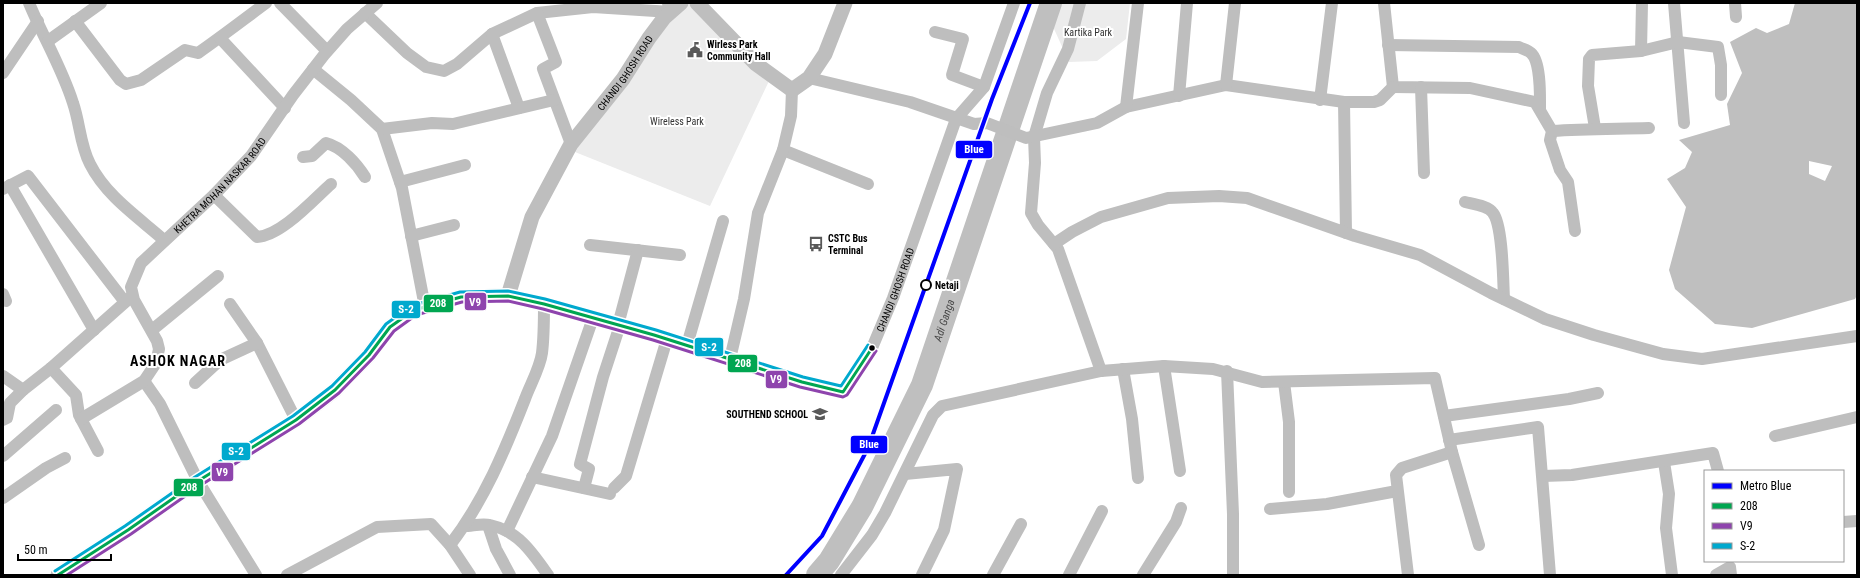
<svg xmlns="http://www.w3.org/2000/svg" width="1860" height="578" viewBox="0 0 1860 578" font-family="'Roboto Condensed',sans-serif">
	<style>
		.green { fill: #ececec }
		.water { fill: #bfbfbf; fill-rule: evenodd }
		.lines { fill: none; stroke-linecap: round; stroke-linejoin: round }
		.river { stroke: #bfbfbf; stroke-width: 22 }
		.minor { stroke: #bebebe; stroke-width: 12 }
		.tertiary { stroke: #bebebe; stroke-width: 15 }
		.bus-1-casing { stroke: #fff; stroke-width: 6 }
		.bus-2-casing { stroke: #fff; stroke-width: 6 }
		.bus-3-casing { stroke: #fff; stroke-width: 6 }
		.bus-1 { stroke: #00a651; stroke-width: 3 }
		.bus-2 { stroke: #8e44ad; stroke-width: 3 }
		.bus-3 { stroke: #00a9ce; stroke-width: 3 }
		.metro-1-casing { stroke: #fff; stroke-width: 7 }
		.metro-1 { stroke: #00f; stroke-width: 4 }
		.stop-dot { fill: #fff; stroke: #000; stroke-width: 2 }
		.bus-dot { fill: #000; stroke: #fff; stroke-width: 1.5 }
		.labels { text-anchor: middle; stroke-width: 4; stroke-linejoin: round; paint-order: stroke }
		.park-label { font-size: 10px; fill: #333; stroke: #fff }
		.poi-label { font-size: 10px; font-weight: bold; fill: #000; stroke: #fff; text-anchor: start }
		.street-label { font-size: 10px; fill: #000; stroke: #fff }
		.stop-label { font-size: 10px; font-weight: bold; fill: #000; stroke: #fff; text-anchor: start }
		.water-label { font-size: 11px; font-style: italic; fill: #444; stroke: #fff }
		.district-label { font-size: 14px; font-weight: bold; letter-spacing: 1px; fill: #000; stroke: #fff }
		.line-badge { stroke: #fff; stroke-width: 1.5 }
		.badge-label { font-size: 11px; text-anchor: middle; font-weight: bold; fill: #fff }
	</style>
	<rect width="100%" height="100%" fill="#fff"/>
	<path class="green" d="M687,3H690L769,81L710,206L570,150L665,21Z
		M1055,3H1130L1126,39L1097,61L1069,62L1050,20Z"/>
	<path class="water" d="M1795,3H1857V295L1855,299L1752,328L1715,324L1675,289L1669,270L1686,207L1667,179L1685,168L1692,152L1679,140L1730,125L1727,104L1742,73L1730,42L1756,28L1767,33L1789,24ZM1809,161L1832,166L1825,181L1809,174Z"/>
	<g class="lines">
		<path class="river" id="s1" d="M817,575L829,561L862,507L922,385L1051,3"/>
		<g class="minor">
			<path d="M29,3C43,37 62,68 73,103C80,123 80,145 90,164C106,196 138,217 164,240"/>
			<path d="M280,3L327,51"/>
			<path d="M1080,3L1068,49L1047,93L1034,137L1035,163L1031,213L1038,225L1058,249L1101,371"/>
			<path d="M1384,3L1393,87L1470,88L1535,102L1552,131L1550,140L1560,170L1568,182L1575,231"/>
			<path d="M1674,3L1684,123"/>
			<path d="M1735,3L1736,17"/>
			<path d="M365,13L407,53L426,67L444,71L457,64L492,34L537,13L593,7L671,12L668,3"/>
			<path d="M537,13L556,62L543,69L571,144"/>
			<path d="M75,21L120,80L126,84L141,80L185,50L198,53C221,37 243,20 266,3"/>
			<path d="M935,32L963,39L952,75L984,87"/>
			<path d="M492,34L519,108"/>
			<path d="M220,38L285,108"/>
			<path d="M48,41L101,3"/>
			<path d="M1388,45L1519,47C1523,49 1528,50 1531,53C1541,62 1540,96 1540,109"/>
			<path d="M1641,51L1642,3"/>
			<path d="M313,69L351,100L382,129L402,188L425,307"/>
			<path d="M3,73L38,21"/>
			<path d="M809,78L910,102L974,124L987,123L1026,138L1097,123L1126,107L1226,85L1344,102H1374L1380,100L1393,87"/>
			<path d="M1226,85L1235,3"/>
			<path d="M1421,87L1424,173"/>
			<path d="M1179,96L1187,3"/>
			<path d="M1320,100L1332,3"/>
			<path d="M1344,102L1346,233"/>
			<path d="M1126,107L1138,3"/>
			<path d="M1595,128L1588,86L1589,59L1592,55L1641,51L1678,42L1718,47L1721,65V95"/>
			<path d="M382,129L432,123L453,124L554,100"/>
			<path d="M1552,131C1584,129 1616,129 1649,128"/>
			<path d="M783,150L868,184"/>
			<path d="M303,157L312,156L326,143C342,147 357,164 365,177"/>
			<path d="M400,182L465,165"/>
			<path d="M10,185L94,330"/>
			<path d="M3,189L28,176L125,302"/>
			<path d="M214,195L257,237C281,236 313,200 331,184"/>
			<path d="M1465,202C1473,204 1489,206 1493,213C1503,226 1503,280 1504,299"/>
			<path d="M411,236L454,225"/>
			<path d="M1054,244L1072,232L1101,217L1168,198L1219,196L1247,198L1355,236L1420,255L1491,293L1545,319L1594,335L1663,354L1702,359L1857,336"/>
			<path d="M590,245L680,255"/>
			<path d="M3,294L6,301"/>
			<path id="s2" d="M508,296L654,335L802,382L843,392L872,348L893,298L956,119L984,87L1014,3"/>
			<path d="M230,304L257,343L296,420"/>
			<path d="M618,325L638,250"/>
			<path d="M152,330L218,276"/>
			<path d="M687,345L723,221"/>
			<path d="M730,359L744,299L758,213L783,150L791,116L792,90"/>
			<path d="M1164,366L1180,471"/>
			<path d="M51,368L76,395L79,415L98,451"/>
			<path d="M1123,369L1132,419L1138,478"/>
			<path d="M1227,371L1233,514V575"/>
			<path d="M3,376L23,390L10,403L7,418L3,420"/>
			<path d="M144,381L160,404L198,481L256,575"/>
			<path d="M1284,382L1289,422V492"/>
			<path d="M195,383L220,360L257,343"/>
			<path d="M23,390L51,368L131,297"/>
			<path d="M1444,416L1569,399L1598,393"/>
			<path id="s3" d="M81,419L144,381L156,363L159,349L157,341L134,300L131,287L141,263L214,195L251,156L293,95L324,55L347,29L377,3"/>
			<path d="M1775,436L1857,417"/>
			<path d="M1449,440L1538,427L1550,575"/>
			<path d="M3,456L56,410"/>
			<path d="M1664,462L1669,494L1666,528L1672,575"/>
			<path d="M905,474L957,469L944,530L922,575"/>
			<path d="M1543,476L1572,475L1713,453L1718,471"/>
			<path d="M532,477L610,494"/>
			<path d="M584,488L589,469L580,464L603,377L620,325"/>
			<path d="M614,488L626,476L667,339"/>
			<path d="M3,498L46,468L65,458"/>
			<path d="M1270,509L1327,504L1397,491"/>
			<path d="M1843,522L1857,521"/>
			<path d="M488,525L496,549L510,575"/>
			<path d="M464,526C472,526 482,523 490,525C518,531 532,552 548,575"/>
			<path d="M507,531L552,436L593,318"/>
			<path d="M450,545C484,501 505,450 525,399C530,385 540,368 542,353C544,337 544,320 544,304"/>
			<path d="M287,575L377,527L431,524L450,545L470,575"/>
			<path d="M841,575L872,535L885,513L933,415L942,406L1101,371L1164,366L1213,369L1262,382L1435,378L1452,452L1479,545"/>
			<path d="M993,575L1021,524"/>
			<path d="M1069,575L1102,511"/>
			<path d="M1143,575L1176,522L1181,508"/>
			<path d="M1408,575L1396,475L1402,468L1452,452"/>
			<path d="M1716,575L1730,567L1731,575"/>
		</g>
		<g class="tertiary">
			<path d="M697,3L756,64L792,90L809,78L825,54L845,3"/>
			<path id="s4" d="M58,575L128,530L198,481L296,420L335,390L369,355L390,327L414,310L461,297L508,296L532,217L571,144L623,79L649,38L664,18L681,3"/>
		</g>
		<defs>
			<path id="bus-1" d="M58,575L128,530L198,481L296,420L335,390L369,355L390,327L414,310L461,297L508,296L544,304L654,335L802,382L843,392L872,348"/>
			<path id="bus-2" d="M67,575L131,534L201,485L299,424L339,393L373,358L394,331L416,315L462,302L508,301L543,309L653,340L800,387L843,397L847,395L876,351"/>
			<path id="bus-3" d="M55,571L125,526L195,477L293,416L332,386L365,352L386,324L411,306L460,292L508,291L545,299L656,330L803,377L841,386L868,345"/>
		</defs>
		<use href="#bus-1" class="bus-1-casing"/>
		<use href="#bus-2" class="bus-2-casing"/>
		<use href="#bus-3" class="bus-3-casing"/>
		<use href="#bus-1" class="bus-1"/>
		<use href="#bus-2" class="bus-2"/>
		<use href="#bus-3" class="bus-3"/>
		<defs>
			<path id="metro-1" d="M786,575L822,536L868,448L992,99L1030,3"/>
		</defs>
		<use href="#metro-1" class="metro-1-casing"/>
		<use href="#metro-1" class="metro-1"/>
	</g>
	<defs>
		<symbol id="civic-bare" viewBox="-9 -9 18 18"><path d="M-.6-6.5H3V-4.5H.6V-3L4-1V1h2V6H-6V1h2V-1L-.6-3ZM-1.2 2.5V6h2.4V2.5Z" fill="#595959" stroke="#fff" stroke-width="2.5" paint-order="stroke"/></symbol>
		<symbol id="bus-bare" viewBox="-9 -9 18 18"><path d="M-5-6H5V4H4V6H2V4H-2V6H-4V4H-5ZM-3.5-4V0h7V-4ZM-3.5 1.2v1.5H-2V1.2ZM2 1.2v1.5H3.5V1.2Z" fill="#595959" stroke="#fff" stroke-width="2.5" paint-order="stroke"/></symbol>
		<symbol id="school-bare" viewBox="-9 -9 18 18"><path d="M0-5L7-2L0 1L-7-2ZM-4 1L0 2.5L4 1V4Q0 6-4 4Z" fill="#595959" stroke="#fff" stroke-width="2.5" paint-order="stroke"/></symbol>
	</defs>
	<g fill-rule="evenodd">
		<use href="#civic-bare" x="684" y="39" width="22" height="22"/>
		<use href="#bus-bare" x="805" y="233" width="22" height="22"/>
		<use href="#school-bare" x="809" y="403" width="22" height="22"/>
	</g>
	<circle class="stop-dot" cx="926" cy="285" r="5"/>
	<circle class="bus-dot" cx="872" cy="348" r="3.5"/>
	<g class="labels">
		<g class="park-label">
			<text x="1088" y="36">Kartika Park</text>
			<text x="677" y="125">Wireless Park</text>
		</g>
		<g class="poi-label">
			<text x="707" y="48">Wirless Park<tspan x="707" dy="12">Community Hall</tspan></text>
			<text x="828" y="242">CSTC Bus<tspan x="828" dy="12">Terminal</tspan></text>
			<text x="808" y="418" text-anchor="end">SOUTHEND SCHOOL</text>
		</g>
		<g class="street-label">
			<text dy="4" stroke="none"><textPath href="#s4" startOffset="797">CHANDI GHOSH ROAD</textPath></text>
			<text dy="4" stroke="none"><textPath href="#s3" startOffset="315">KHETRA MOHAN NASKAR ROAD</textPath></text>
			<text dy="4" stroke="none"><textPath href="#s2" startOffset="464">CHANDI GHOSH ROAD</textPath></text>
		</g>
		<g class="stop-label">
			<text x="935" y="289">Netaji</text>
		</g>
		<g class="water-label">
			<text dy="4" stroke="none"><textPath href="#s1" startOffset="286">Adi Ganga</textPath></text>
		</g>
		<g class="district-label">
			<text x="178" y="366">ASHOK NAGAR</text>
		</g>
	</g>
	<g class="line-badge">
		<rect x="955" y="140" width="38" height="19" rx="4" fill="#00f"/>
		<rect x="464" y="292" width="23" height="19" rx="4" fill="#8e44ad"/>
		<rect x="423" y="294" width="31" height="19" rx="4" fill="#00a651"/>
		<rect x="391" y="300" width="30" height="19" rx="4" fill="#00a9ce"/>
		<rect x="694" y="337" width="30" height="20" rx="4" fill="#00a9ce"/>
		<rect x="727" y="354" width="31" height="19" rx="4" fill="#00a651"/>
		<rect x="765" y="370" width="23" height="19" rx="4" fill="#8e44ad"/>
		<rect x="850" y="435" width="38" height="19" rx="4" fill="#00f"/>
		<rect x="221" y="442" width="30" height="19" rx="4" fill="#00a9ce"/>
		<rect x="211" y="462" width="23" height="20" rx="4" fill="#8e44ad"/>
		<rect x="173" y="478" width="31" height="19" rx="4" fill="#00a651"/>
	</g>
	<g class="badge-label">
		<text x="974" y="153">Blue</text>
		<text x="475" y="306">V9</text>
		<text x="438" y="307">208</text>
		<text x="406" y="313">S-2</text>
		<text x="709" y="351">S-2</text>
		<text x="743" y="367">208</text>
		<text x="776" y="383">V9</text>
		<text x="869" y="448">Blue</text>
		<text x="236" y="455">S-2</text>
		<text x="222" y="476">V9</text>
		<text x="189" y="491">208</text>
	</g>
	<rect width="1860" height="578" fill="none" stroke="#000000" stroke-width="8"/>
	<rect x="1704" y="470" width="140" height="92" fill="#ffffff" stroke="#999999"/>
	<rect x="1712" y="483" width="20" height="6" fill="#0000ff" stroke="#999999"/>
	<text x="1740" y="490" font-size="12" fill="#000000">Metro Blue</text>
	<rect x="1712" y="503" width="20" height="6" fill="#00a651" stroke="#999999"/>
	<text x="1740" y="510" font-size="12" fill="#000000">208</text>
	<rect x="1712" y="523" width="20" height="6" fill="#8e44ad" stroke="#999999"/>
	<text x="1740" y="530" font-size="12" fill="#000000">V9</text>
	<rect x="1712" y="543" width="20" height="6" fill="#00a9ce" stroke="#999999"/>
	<text x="1740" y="550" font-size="12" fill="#000000">S-2</text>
	<path d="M18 554v6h93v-6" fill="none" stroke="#000000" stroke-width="2"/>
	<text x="24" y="554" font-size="12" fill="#000000" stroke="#ffffff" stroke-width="3" paint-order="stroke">50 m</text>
</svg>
